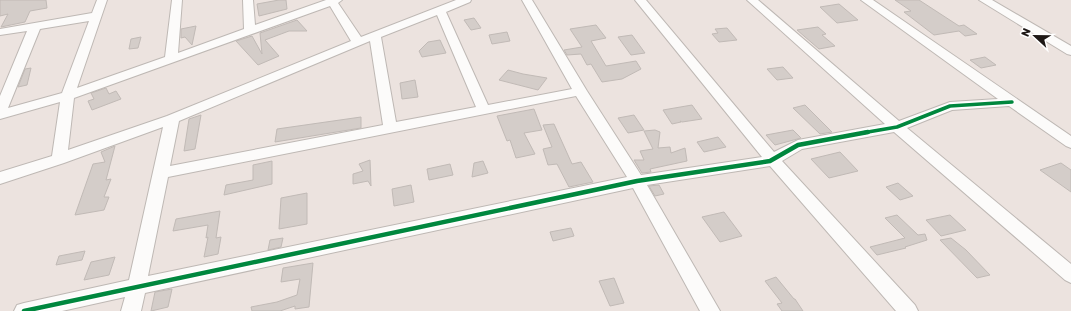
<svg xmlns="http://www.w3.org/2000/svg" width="1071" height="311" viewBox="0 0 1071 311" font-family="Rubik,sans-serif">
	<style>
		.building { fill: #d4cdc9; stroke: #c1bab6 }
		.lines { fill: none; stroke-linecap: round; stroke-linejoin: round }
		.minor-casing { stroke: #beb8b4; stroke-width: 2 }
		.minor { fill: #fcfbfa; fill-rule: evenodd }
		.cycleway-far1-casing { stroke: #fff; stroke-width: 5.5 }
		.cycleway-casing { stroke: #fff; stroke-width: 7 }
		.cycleway-far1 { stroke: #00873e; stroke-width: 3.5 }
		.cycleway { stroke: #00873e; stroke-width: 4.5 }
	</style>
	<rect width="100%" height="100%" fill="#ece3df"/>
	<path class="building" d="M0,0H46L47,8L30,11L25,22L1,27L8,14L0,16Z
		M279,0H286L287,9L259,16L257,4Z
		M895,0H919L959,26L964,25L977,34L965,36L959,31L934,35L904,12L911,11Z
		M839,4L858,20L837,23L820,7Z
		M474,18L481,28L471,30L464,20Z
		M297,20L307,31H289L265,40L279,56L258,65L236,41L252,36L262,54L260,33Z
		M596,25L606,38L591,41L606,66L636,61L641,69L622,79L602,82L591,64L587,65L581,54L567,55L564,50L582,47L570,29Z
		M196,26L192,45L185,37L181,38V29Z
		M818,27L826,34L822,35L835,46L819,49L797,30Z
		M727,28L737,40L719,42L712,34L718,33L715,29Z
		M507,32L510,41L492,44L489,35Z
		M632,35L645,53L631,55L618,37Z
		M141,37L138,48L129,49L131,39Z
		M440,40L446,53L422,57L419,51L428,42Z
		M985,57L996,65L981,68L970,60Z
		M783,67L793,78L777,80L767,69Z
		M31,68L27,85L18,87L25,69Z
		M508,70L523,74L547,78L538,90L499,80Z
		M415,80L418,97L402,99L400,83Z
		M106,88L109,94L116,91L121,99L92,110L88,101L94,99L91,93Z
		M692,105L702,119L682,122L680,121L681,122L672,124L663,110Z
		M805,105L832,132L820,134L793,108Z
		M534,109L542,130L524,133L535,154L516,158L510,140L507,141L497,116Z
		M201,115L195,149L184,151L189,119Z
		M634,115L644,130L628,133L618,118Z
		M361,117V128L275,142L277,129Z
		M554,124L572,164L581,162L593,182L569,187L557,164L548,165L543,149L552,147L543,125Z
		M655,130L660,132L658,148L670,147L671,153L685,148L687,161L650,169L651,172L642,173L634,160H644L640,151L653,149L644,131Z
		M793,130L801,138L775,145L766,135Z
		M718,137L726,147L704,152L697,142Z
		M115,146L106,180L111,179L104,197H109L104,210L75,215L93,164L105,162L101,152Z
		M840,152L858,171L829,178L811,159Z
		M370,160L371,186L368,181L353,184V174L363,171L359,164Z
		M272,161V184L224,195L226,185L253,180V165Z
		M483,161L488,173L472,177L474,163Z
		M1061,163L1071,170V192L1040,170Z
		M450,164L453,175L429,180L427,169Z
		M898,183L913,196L900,200L886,187Z
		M411,185L414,202L394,206L392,189Z
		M659,185L664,194L655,196L649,186Z
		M307,193V224L279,229L281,198Z
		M220,211L216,238L221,237L218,254L204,257L208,237L206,238L208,225L173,231L176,219Z
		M724,212L742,236L720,242L702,217Z
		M897,215L918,235L925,234L927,240L905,247L906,248L877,255L870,247L905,238L885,218Z
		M950,215L966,230L941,236L926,220Z
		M571,228L574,236L553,241L550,232Z
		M283,238L281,247L268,250L270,240Z
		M951,238L966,250L990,275L977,278L940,240Z
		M85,251L82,260L56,265L59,256Z
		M115,257L109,275L84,280L91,262Z
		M313,263L309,307L295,309V306L280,311H252L251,307L277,302L297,295L300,279L281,282L283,268Z
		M776,277L794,299H795L803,311H782L777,304L782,303L765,281Z
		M614,278L624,303L610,306L599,281Z
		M172,289L168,307L151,311L155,292Z"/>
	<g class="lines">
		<defs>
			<path id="minor" d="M97,0H107L77,88L165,57L172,0H182L178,53L244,29L243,0H253L255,25L326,0H342L338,3L361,37L456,0H471L470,2L446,12L488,105L572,89L522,0H532L587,91L641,175L762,157L635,0H646L774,152L798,140L885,124L747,0H758L899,121L950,102L998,99L861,0H873L1071,136V148L1066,146L1009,106L952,110L907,128L1071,264V283L1065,280L894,132L802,149L782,161L915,305L918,311H896L770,166L647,185L720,311H700L633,188L145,293L141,311H121L125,297L62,311H14L17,305L24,303L129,280L163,127L64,163L0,184V172L52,156L60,102L0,119V96L27,31L0,35V29L92,13ZM330,6L351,41L167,116L68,150L74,98ZM437,15L476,107L396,122L381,37ZM89,21L62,93L8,108L40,29ZM370,41L383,125L170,166L179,121ZM576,96L627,177L148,276L168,177Z
				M979,0H992L1071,46V55L1067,54Z"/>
		</defs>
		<use href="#minor" class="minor-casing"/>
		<use href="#minor" class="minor"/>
		<defs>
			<path id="cycleway-far1" d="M862,133L897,127L950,106L1012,102"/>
			<path id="cycleway" d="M24,311L637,181L770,161L798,145L868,132"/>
		</defs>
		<use href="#cycleway-far1" class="cycleway-far1-casing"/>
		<use href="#cycleway" class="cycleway-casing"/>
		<use href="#cycleway-far1" class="cycleway-far1"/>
		<use href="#cycleway" class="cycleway"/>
	</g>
	<g transform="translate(1035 36) rotate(292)" stroke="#ffffff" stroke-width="3" paint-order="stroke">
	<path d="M0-3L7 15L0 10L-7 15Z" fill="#1d1715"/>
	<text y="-6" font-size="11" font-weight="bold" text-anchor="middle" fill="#1d1715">N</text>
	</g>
</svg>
